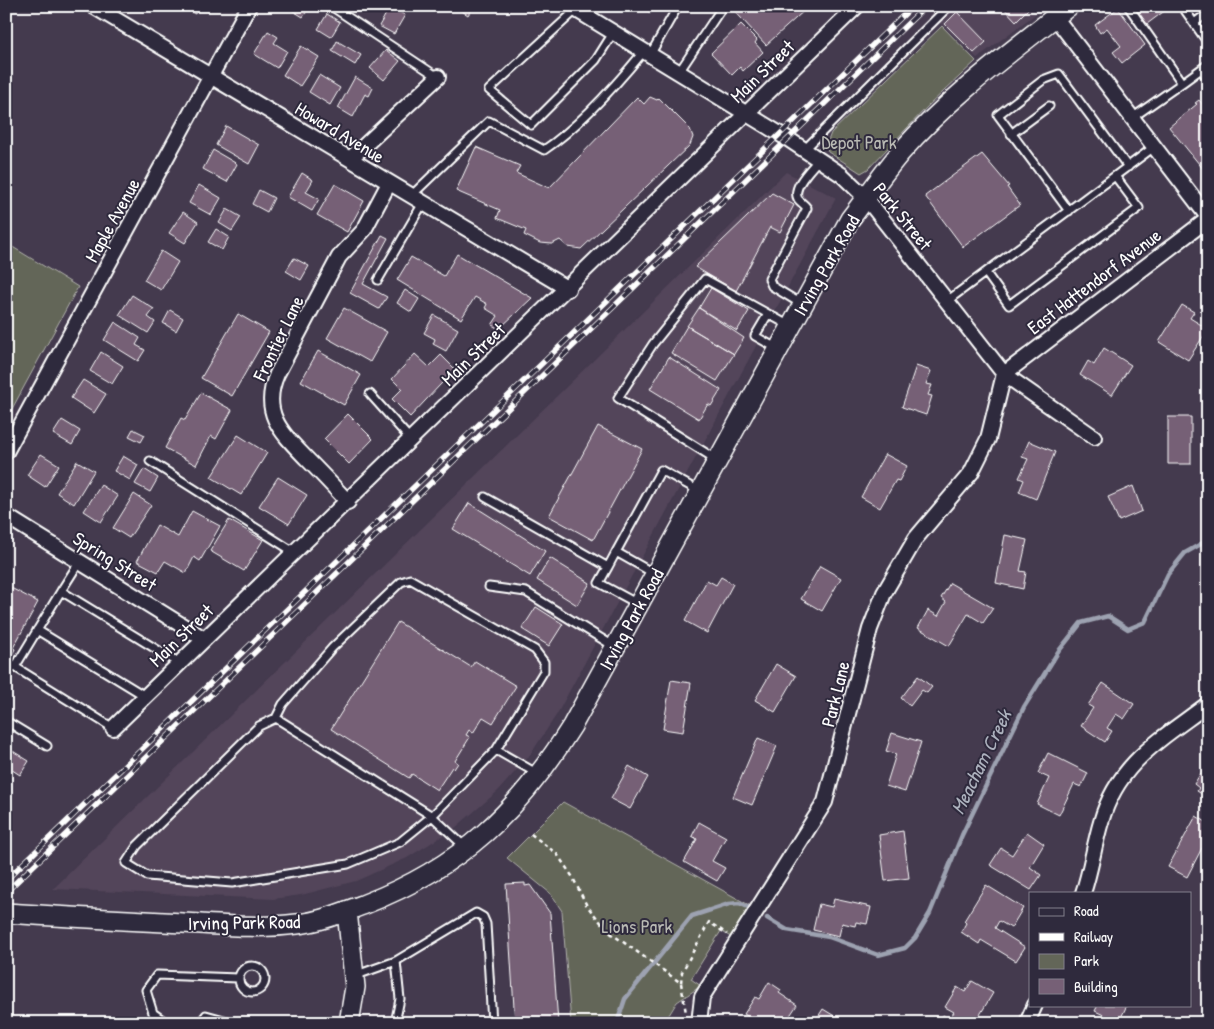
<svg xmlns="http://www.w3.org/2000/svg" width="1214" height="1029" viewBox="0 0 1214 1029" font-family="'Patrick Hand',sans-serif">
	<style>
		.built { fill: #53455a }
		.green { fill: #636658; stroke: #b1b2ac }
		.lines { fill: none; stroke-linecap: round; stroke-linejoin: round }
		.stream { stroke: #9da2b1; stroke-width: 4.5 }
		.building { fill: #766076; stroke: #fff }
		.lane-casing { stroke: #fff; stroke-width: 11 }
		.street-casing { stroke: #fff; stroke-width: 18 }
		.secondary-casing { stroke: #fff; stroke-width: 22 }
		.path { stroke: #fff; stroke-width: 2.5; stroke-dasharray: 4 4; stroke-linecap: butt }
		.lane { stroke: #2f2a3d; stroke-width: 7 }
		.street { stroke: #2f2a3d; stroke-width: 14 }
		.secondary { stroke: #2f2a3d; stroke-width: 19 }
		.rail-casing { stroke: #fff; stroke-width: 5.5 }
		.rail { stroke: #2f2a3d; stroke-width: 4; stroke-dasharray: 11; stroke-linecap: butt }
		.labels { text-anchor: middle; stroke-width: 4; stroke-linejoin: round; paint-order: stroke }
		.street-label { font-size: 19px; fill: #fff; stroke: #2f2a3d }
		.park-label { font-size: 19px; fill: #b9bab4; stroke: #2f2a3d }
		.water-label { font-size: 20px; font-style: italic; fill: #adb2be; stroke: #2f2a3d }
	</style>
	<rect width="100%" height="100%" fill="#443a4e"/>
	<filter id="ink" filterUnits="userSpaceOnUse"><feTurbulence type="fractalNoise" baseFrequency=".02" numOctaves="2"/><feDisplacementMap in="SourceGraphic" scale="10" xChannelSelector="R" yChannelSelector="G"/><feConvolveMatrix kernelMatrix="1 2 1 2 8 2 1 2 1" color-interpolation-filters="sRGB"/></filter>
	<g filter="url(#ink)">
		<path class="built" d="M937,6H1046L977,58L930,13Z
			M786,172L836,198L557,714L530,755L498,791L455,828L407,858L356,881L301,895L273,899L53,889Z"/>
		<path class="green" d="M942,26L976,61L928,106L868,169L861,173L828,152L826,146L831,133Z
			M6,243L78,287L6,420Z
			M563,802L749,905L756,911L737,941L721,931L691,979L701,986L677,1002L664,1023H571L562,911L550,893L507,858Z"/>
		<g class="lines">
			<path class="stream" d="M767,918L787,930L829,937L878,955L905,948L915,938L930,913L962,835L1024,707L1058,652L1081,623L1108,616L1128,629L1145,622L1168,574L1185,553L1208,540
				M617,1023L625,999L692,916L729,904L739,903L748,907"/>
		</g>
		<path class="building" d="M180,6H199L195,14Z
			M292,6H310L303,17L290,9Z
			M454,6H474L468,15Z
			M638,6H655L651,13Z
			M730,6H803L806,9L766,45Z
			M1002,6H1031L1016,21Z
			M1134,6H1165L1167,9L1147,24Z
			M390,7L405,15L394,34L379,26Z
			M1118,8L1145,45L1122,63L1113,52L1121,46L1107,28L1100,33L1095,25Z
			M957,12L986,42L974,53L945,24Z
			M327,14L340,22L331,37L318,29Z
			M741,24L757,40L755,43L763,52L743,71L740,67L732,75L711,53Z
			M268,31L278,37L274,43L287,51L277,68L254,54Z
			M337,41L361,55L355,65L332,51Z
			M301,46L319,57L300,86L283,75Z
			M386,50L400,61L384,80L370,68Z
			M319,75L340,88L330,105L309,92Z
			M355,77L373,88L369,96L365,94L353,117L338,108Z
			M637,97L644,104L650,97L657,100L659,98L690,129L693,137L690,145L581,249L568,247L560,240L552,244L540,243L524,235L526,230L497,218L500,210L456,191L476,147L520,166L516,173L549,188Z
			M1199,100L1208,111V175L1169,127L1197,104L1195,103Z
			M226,126L259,145L249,164L216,145Z
			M213,150L237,164L227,182L203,169Z
			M982,154L1009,186L1007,187L1020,205L963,247L925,196Z
			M302,173L313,180L306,192L319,199L312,211L288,197Z
			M335,184L364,201L347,232L317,215Z
			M199,185L221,198L211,215L189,203Z
			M259,190L274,198L267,212L252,204Z
			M772,193L794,205L780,232L770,227L736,291L695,267Z
			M227,209L241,217L232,231L219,223Z
			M183,212L198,222L185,243L169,233Z
			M216,229L229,237L222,250L208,242Z
			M382,235L388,238L363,284L387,297L379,309L350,293Z
			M161,251L178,262L161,290L144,280Z
			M457,254L532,298L499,329L492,325L498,316L485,308L487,304L475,297L461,319L397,280L411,257L444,276Z
			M294,258L309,266L301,280L286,271Z
			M711,288L749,311L737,331L699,308Z
			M405,290L419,299L411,312L397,303Z
			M132,295L154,309L148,317L155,322L148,333L119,315Z
			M1182,305L1194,312L1190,318L1208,329L1188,360L1159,342Z
			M344,308L387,332L370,362L327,338Z
			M699,308L744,338L734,354L687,326Z
			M170,310L183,318L176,331L163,323Z
			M238,314L269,332L232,396L201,378Z
			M434,315L458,329L446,351L433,344L435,339L424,333Z
			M115,322L140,338L136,345L145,350L138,361L104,340Z
			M687,326L734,354L717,381L671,353Z
			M1104,348L1131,365L1112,395L1080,375L1088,361L1094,365Z
			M318,351L361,375L344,405L301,381Z
			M101,352L123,366L112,384L90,371Z
			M415,354L429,367L441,355L455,369L410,417L392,399L402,389L392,379Z
			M669,357L721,390L711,406L708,404L699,419L650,389Z
			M916,366L931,371L926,384L932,385L928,395L932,396L926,415L902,407Z
			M83,380L106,394L94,413L71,398Z
			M201,393L232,410L216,439L211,436L196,465L165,448L181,418L185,420Z
			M348,414L373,439L349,464L324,439Z
			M1168,417H1191V464H1168Z
			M62,420L80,431L72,445L53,434Z
			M598,426L642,449L593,540L549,516Z
			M133,429L145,435L141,442L129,436Z
			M238,435L267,453L241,495L211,477Z
			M1029,441L1055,452L1036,499L1019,492L1024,480L1019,478L1028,459L1022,457Z
			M41,454L59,465L45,487L27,475Z
			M885,454L907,466L899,481L896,480L880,508L861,497Z
			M123,456L138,465L130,480L114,471Z
			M77,461L94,471L74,504L57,493Z
			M144,469L158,478L150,492L135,484Z
			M278,477L307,495L289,524L259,506Z
			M101,485L118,496L101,522L84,511Z
			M1133,486L1142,511L1119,521L1108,497Z
			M134,494L151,505L129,538L113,528Z
			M469,503L545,551L530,576L453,529Z
			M192,511L220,526L200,561L194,557L186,573L165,561L158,572L137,561L157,525L178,537Z
			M229,520L263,540L244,571L210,551Z
			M1005,535L1027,540L1020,571L1026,572L1023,589L996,583Z
			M550,558L590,583L577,605L537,580Z
			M820,566L841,578L822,611L801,599Z
			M721,577L733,584L707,633L685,621L707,580L716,585Z
			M950,583L993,608L983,623L968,614L949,646L918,628L928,610L938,616L946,602L941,598Z
			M9,587L38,602L13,648L15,649L12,655L6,652V593Z
			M536,607L563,624L549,646L522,629Z
			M398,622L471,667L475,661L516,686L493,723L483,717L473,733L469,730L466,735L470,737L455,761L458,763L454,769L452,767L437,790L412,774L409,778L331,729Z
			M776,664L796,676L775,712L755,700Z
			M918,676L932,687L927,693L922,690L910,706L901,698Z
			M671,680L691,683L683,732L663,729Z
			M1103,683L1134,704L1124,719L1116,714L1107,728L1112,731L1105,742L1081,726L1093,708L1088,705Z
			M892,733L921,742L905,792L886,786L896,754L886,751Z
			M758,738L777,746L752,805L733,797Z
			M6,747L29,761L20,775L6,766Z
			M1048,753L1088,773L1081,787L1074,784L1059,815L1037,804L1049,778L1038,773Z
			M1208,762V798L1197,791L1199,788L1194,784Z
			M629,766L648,777L630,809L611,799Z
			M1196,816L1208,823V851L1202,848L1187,877L1168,867Z
			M699,822L726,837L712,861L725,868L717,881L684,862L697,839L692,836Z
			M903,831L909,878L885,881L879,835Z
			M1027,832L1044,844L1030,867L1041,875L1031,890L990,865L1001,848L1012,855Z
			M525,883V886L530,885L550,913L558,1023H515L506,884Z
			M986,885L1023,908L1011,928L999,921L995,928L1025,947L1016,961L981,940L979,944L961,932L966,923L964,921Z
			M834,899L871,907L867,924L856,922L855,926L842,923L839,936L813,930L819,904L832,907Z
			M972,981L993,993L975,1023H938L943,1015L949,1019L954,1012L945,1007L957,987L965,992Z
			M769,982L781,990L779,993L797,1005L785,1023H758L744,1014L755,997L759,999Z
			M1098,1005H1127L1119,1022L1095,1011Z
			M823,1009L841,1020L840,1023H814Z"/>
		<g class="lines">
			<defs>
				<path id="lane" d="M331,6L438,77
					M1128,6L1182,83L1208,64
					M1182,6L1208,43
					M576,10L489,90L531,125L596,60L613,33
					M1194,23L1208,13
					M650,55L678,6
					M1201,69L1208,79
					M679,72L723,6
					M1132,118L1182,83
					M1011,134L1049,106
					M804,150L949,6
					M411,196L489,121L544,150C580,126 616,85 644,51
					M1069,211L998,115L1043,80L1059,74L1128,167
					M986,273L1009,305L1139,208L1115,176
					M378,280L423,203
					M947,301L1154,147
					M803,305L772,286L769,279L805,212L807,208C804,204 800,202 798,199C791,187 812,168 819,159
					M768,314L755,336L778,349
					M370,394L411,440
					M717,460L618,398L653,344L705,279L790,326
					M150,461L294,552
					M485,497L608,567L599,583L638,604
					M6,533L13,520
					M616,552L661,470L699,491
					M608,567L616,552L655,574
					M489,587L526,592L615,647
					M61,591L80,561
					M37,630L145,696
					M276,718L283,704L332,648L401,582L410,579L535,650L544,662V671L496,750
					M6,721L47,746
					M113,728L15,667L61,591L179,663
					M465,847L432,816L276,718L259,726L137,846L126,863L147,876L232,883L348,864L400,842L432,816L496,750L538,774
					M239 979a13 13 0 1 1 26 0a13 13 0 1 1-26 0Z
					M354,976L396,961L476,913L483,917L486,924L492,1023
					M167,1023L153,1013L146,990L157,975L238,978
					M200,1023L206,1015L235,1023
					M395,1023L400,999L396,961"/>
				<path id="street" d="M93,6L568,289
					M570,6L788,139L842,175L866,198L1004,374L1094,437
					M1055,17L1208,217
					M350,159L438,77
					M1004,374L1208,219
					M6,452L249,6
					M348,502C334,487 321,473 307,459C282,433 260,413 277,374L339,257L364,230L389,183
					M6,516L204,639
					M113,728L857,6
					M1083,893C1091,870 1094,845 1101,822C1118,762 1162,739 1208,704
					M699,1023L702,997L825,802L870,629L884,593L916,538L971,473L988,439L1004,374
					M1027,1023L1035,1005"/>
				<path id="secondary" d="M347,911L355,987L349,1023
					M6,913C65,917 124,920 183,923C221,925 259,929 297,924C319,922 344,912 365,904C461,867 518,812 572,726L850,219C867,197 883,173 901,152C950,96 1011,52 1069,6"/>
			</defs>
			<use href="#lane" class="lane-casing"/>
			<use href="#street" class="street-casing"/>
			<use href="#secondary" class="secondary-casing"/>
			<path class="path" d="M531,834L557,854L572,876L587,906L609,932L681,983L682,972L709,922L727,934
				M681,983L686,1013"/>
			<use href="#lane" class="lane"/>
			<use href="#street" class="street"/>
			<use href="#secondary" class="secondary"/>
			<defs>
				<path id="rail" d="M6,880L913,6
					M6,892L926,6"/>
			</defs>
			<use href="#rail" class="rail-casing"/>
			<use href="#rail" class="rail"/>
		</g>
	</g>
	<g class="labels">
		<g class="street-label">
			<text transform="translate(762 71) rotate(-44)" y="7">Main Street</text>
			<text transform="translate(340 132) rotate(31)" y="7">Howard Avenue</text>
			<text transform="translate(903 216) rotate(51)" y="7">Park Street</text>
			<text transform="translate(112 220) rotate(-61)" y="7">Maple Avenue</text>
			<text transform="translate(826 265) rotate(-60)" y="7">Irving Park Road</text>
			<text transform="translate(1094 281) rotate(-37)" y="7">East Hattendorf Avenue</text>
			<text transform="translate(278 338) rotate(-64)" y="7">Frontier Lane</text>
			<text transform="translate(473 354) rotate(-44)" y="7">Main Street</text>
			<text transform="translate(115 561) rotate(32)" y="7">Spring Street</text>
			<text transform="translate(631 619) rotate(-61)" y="7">Irving Park Road</text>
			<text transform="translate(181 635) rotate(-44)" y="7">Main Street</text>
			<text transform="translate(835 694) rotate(-76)" y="7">Park Lane</text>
			<text transform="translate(244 922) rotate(-1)" y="7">Irving Park Road</text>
		</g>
		<g class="park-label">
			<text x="859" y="149">Depot Park</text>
			<text x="637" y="933">Lions Park</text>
		</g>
		<g class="water-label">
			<text transform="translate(981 762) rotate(-64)" y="7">Meacham Creek</text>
		</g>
	</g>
	<rect width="1214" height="1029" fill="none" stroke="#2f2a3d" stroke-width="25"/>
	<rect x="12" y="12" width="1189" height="1004" fill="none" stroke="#fff" stroke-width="2" filter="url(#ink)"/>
	<rect x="1029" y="892" width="162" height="115" fill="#2f2a3d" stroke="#827f8b"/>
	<rect x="1039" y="908" width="25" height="8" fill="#2f2a3d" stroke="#827f8b"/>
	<text x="1074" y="916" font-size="15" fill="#ffffff">Road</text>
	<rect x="1039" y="933" width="25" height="8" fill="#ffffff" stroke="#827f8b"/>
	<text x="1074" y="942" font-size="15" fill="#ffffff">Railway</text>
	<rect x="1039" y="954" width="25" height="15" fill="#636658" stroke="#827f8b"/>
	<text x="1074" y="966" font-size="15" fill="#ffffff">Park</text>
	<rect x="1039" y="979" width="25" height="15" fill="#766076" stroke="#827f8b"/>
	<text x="1074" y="992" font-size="15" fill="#ffffff">Building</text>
</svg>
